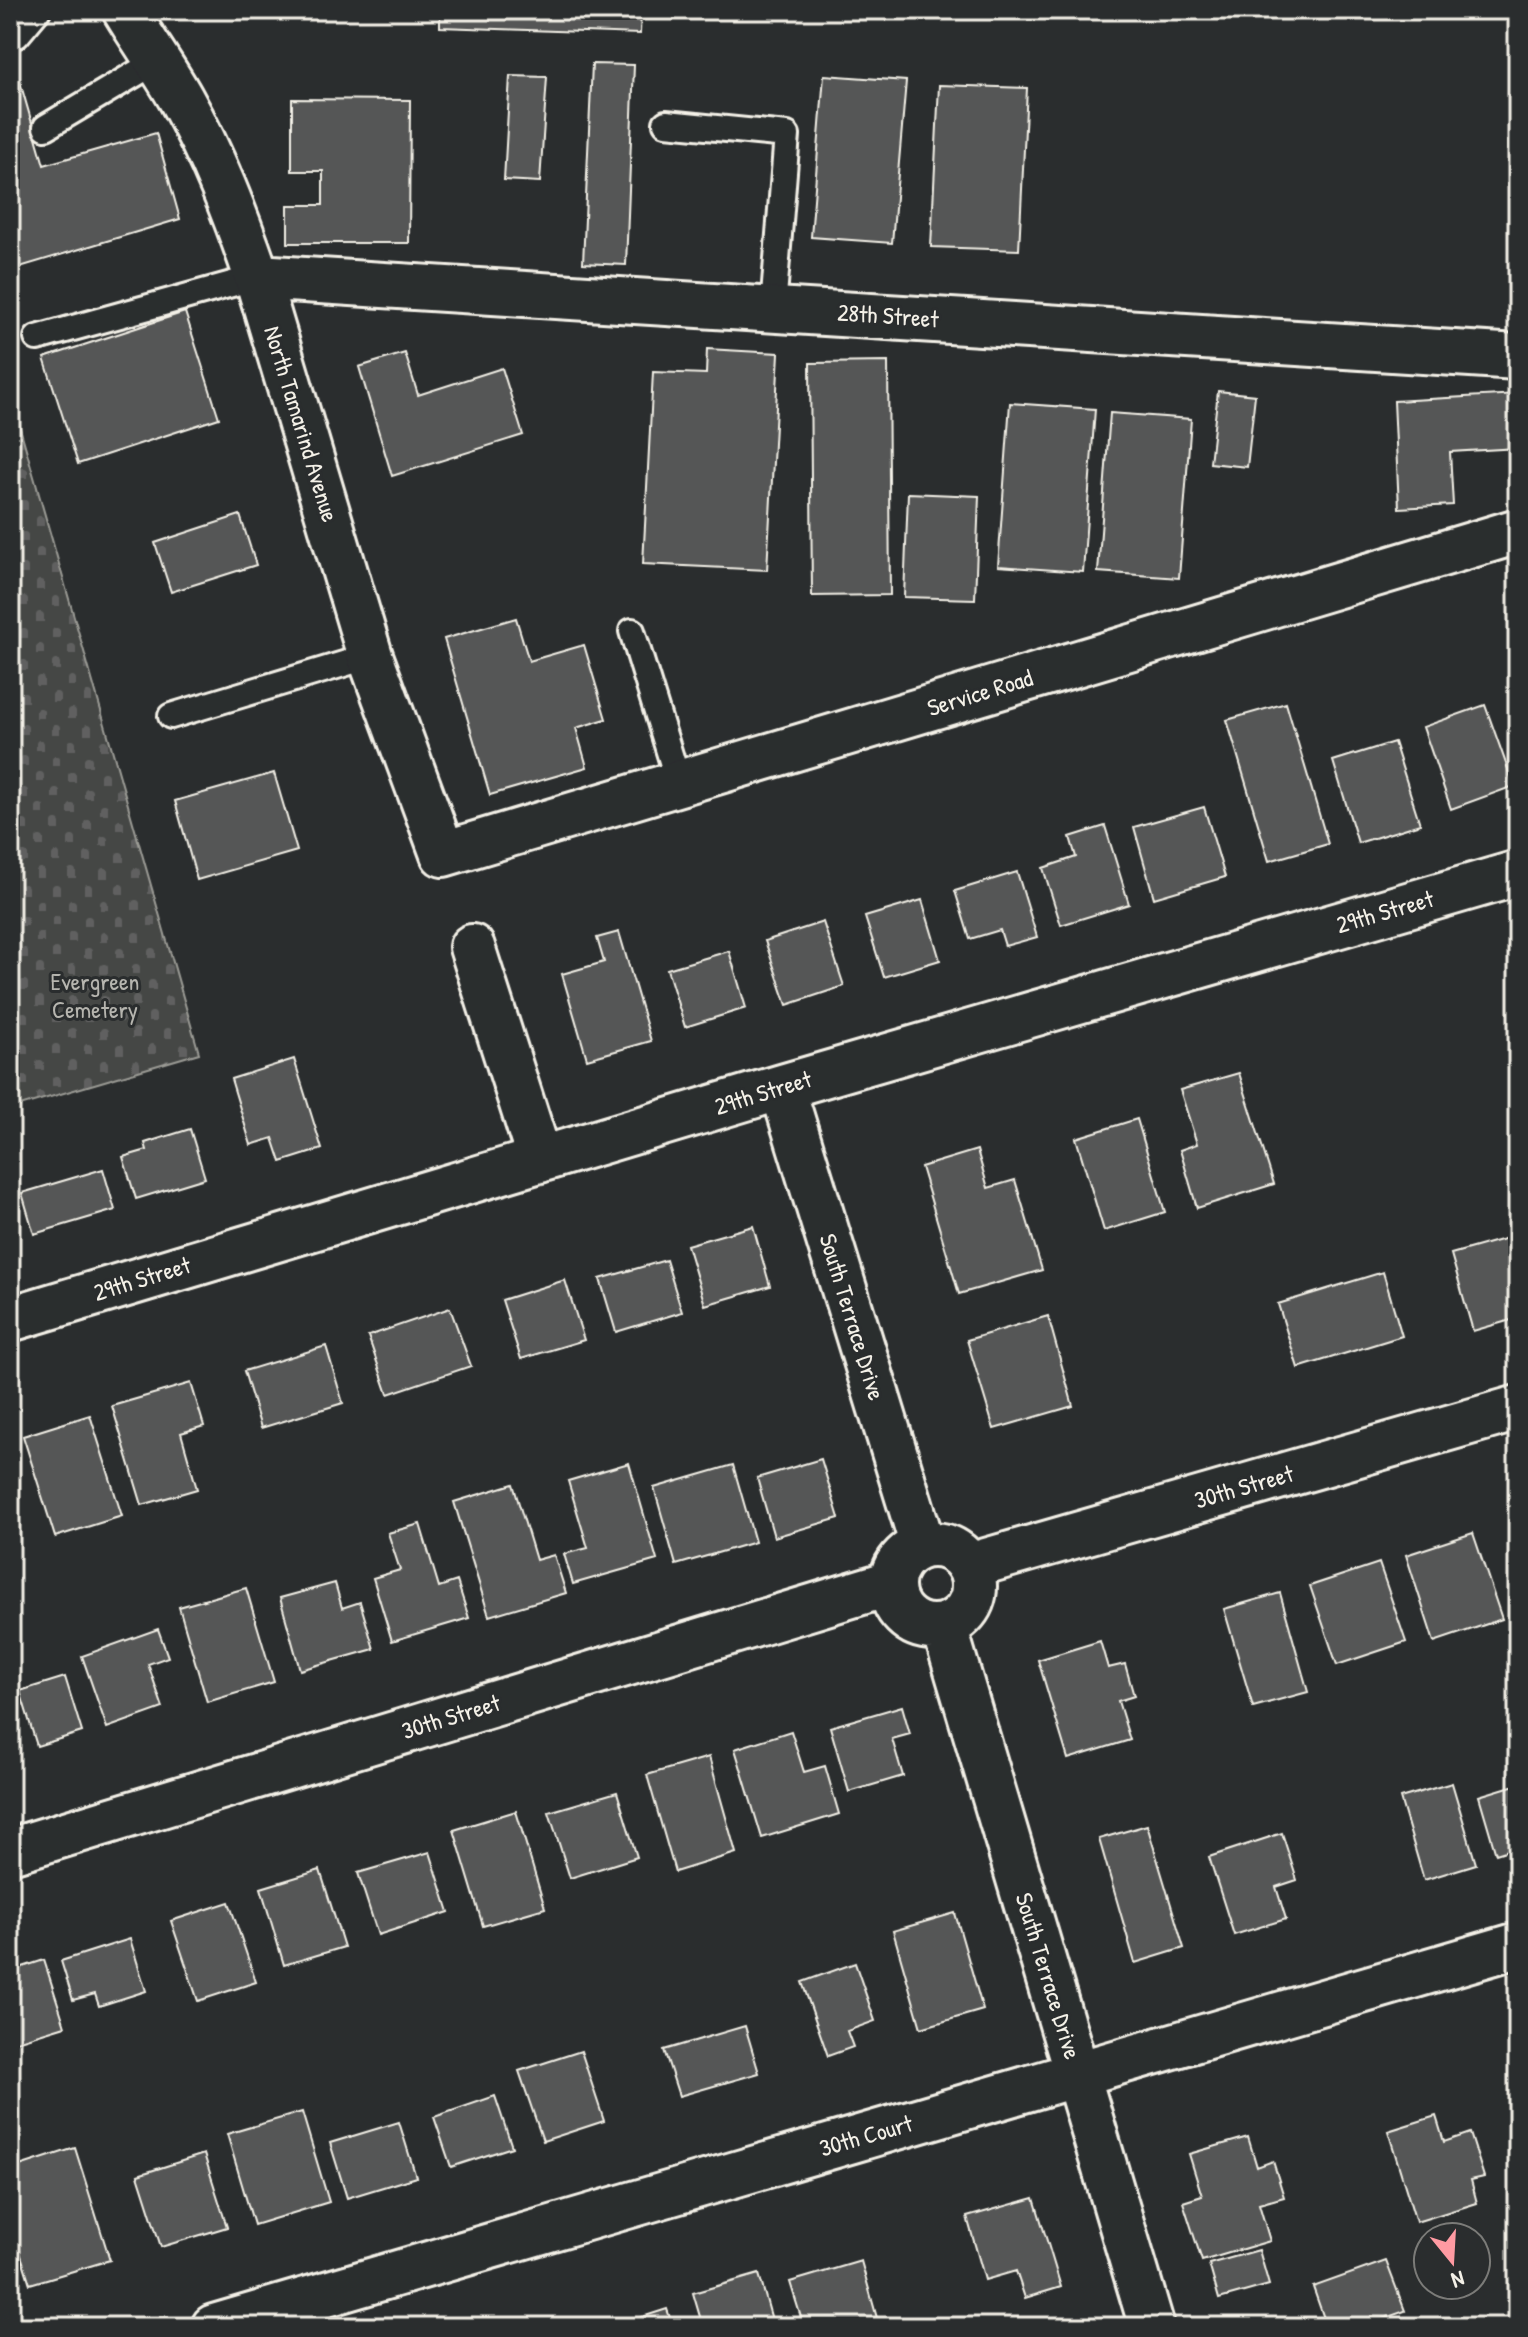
<svg xmlns="http://www.w3.org/2000/svg" width="1528" height="2337" viewBox="0 0 1528 2337" font-family="'Patrick Hand',sans-serif">
	<style>
		.cemetery { fill: url(#cemetery-stones); stroke: #9c9c96; stroke-width: 2 }
		.building { fill: #555756; stroke: #f4f1e8; stroke-width: 2 }
		.lines { fill: none; stroke-linecap: round; stroke-linejoin: round }
		.lane-casing { stroke: #f4f1e8; stroke-width: 30 }
		.street-casing { stroke: #f4f1e8; stroke-width: 50 }
		.lane { stroke: #2a2d2e; stroke-width: 24 }
		.street { stroke: #2a2d2e; stroke-width: 44 }
		.labels { text-anchor: middle; stroke-width: 6; stroke-linejoin: round; paint-order: stroke }
		.street-label { font-size: 24px; fill: #f4f1e8; stroke: #2a2d2e }
		.park-label { font-size: 24px; fill: #b6b5af; stroke: #2a2d2e }
	</style>
	<defs>
		<pattern id="cemetery-stones" width="16" height="16" patternUnits="userSpaceOnUse" patternTransform="scale(2)"><rect width="16" height="16" fill="#444645"/><path d="M2 7V4a2 2 0 0 1 4 0v3zM10 15v-3a2 2 0 0 1 4 0v3z" fill="#606160"/></pattern>
	</defs>
	<rect width="100%" height="100%" fill="#2a2d2e"/>
	<filter id="ink" filterUnits="userSpaceOnUse"><feTurbulence type="fractalNoise" baseFrequency=".0125" numOctaves="2"/><feDisplacementMap in="SourceGraphic" scale="16" xChannelSelector="R" yChannelSelector="G"/><feConvolveMatrix kernelMatrix="1 2 1 2 8 2 1 2 1" color-interpolation-filters="sRGB"/></filter>
	<g filter="url(#ink)">
		<path class="cemetery" d="M10,393L199,1053L10,1109Z"/>
		<path class="building" d="M440,10H641L640,34L440,27Z
			M10,47L44,165L156,133L180,219L10,270Z
			M592,64L634,65L626,265L583,263Z
			M824,75L906,81L892,243L811,237Z
			M510,76L547,77L540,182L504,180Z
			M939,85L1027,88L1019,250L931,247Z
			M292,99L410,100L409,243H288V205H323V171H292Z
			M185,312L219,418L78,464L44,358Z
			M707,349L779,353L767,570L643,564L653,372L706,374Z
			M405,353L418,395L502,368L523,435L392,476L359,367Z
			M888,362L890,595L812,596L810,363Z
			M1218,391L1255,395L1247,467L1210,463Z
			M1518,394V448L1450,452L1453,505L1399,508L1394,401Z
			M1010,403L1095,409L1083,572L998,566Z
			M1110,413L1191,419L1179,578L1098,572Z
			M908,493L979,496L975,599L904,597Z
			M240,515L256,565L171,592L155,543Z
			M516,618L529,661L584,645L606,719L576,728L587,767L490,795L444,639Z
			M1286,703L1328,844L1269,861L1227,720Z
			M1485,705L1514,786L1451,809L1423,727Z
			M1394,742L1420,824L1358,843L1333,761Z
			M274,773L297,851L197,880L175,801Z
			M1204,807L1225,877L1154,898L1134,827Z
			M1105,826L1129,904L1061,925L1043,868L1076,857L1070,837Z
			M1017,872L1037,937L1005,946L1000,930L970,939L955,891Z
			M922,900L940,960L884,977L865,917Z
			M823,922L844,986L787,1005L765,941Z
			M619,932L651,1041L587,1059L562,974L604,962L597,938Z
			M729,951L746,1008L685,1027L667,969Z
			M294,1059L322,1149L281,1162L273,1138L251,1145L231,1079Z
			M1239,1073L1274,1184L1197,1208L1180,1150L1197,1144L1180,1090Z
			M1137,1119L1165,1212L1104,1231L1076,1138Z
			M190,1129L205,1178L136,1199L123,1157L147,1150L145,1143Z
			M977,1150L988,1188L1015,1180L1042,1270L959,1294L921,1167Z
			M103,1169L115,1210L34,1234L22,1193Z
			M753,1226L770,1286L705,1305L687,1245Z
			M1518,1235V1318L1473,1331L1451,1254Z
			M666,1260L682,1312L616,1332L600,1279Z
			M1383,1272L1402,1336L1298,1368L1278,1304Z
			M565,1280L584,1340L521,1359L502,1300Z
			M450,1308L471,1366L388,1394L368,1336Z
			M1048,1316L1073,1406L994,1429L967,1340Z
			M326,1346L343,1403L261,1428L244,1371Z
			M191,1383L204,1426L181,1433L197,1489L142,1505L112,1406Z
			M90,1415L122,1516L55,1537L23,1436Z
			M821,1459L839,1518L774,1537L757,1478Z
			M629,1463L657,1560L573,1584L564,1554L588,1548L568,1481Z
			M733,1465L755,1542L676,1565L654,1488Z
			M513,1484L536,1560L554,1555L566,1593L489,1616L454,1502Z
			M420,1524L439,1587L457,1581L469,1618L392,1641L373,1578L400,1570L388,1533Z
			M1473,1533L1502,1619L1434,1642L1406,1555Z
			M1379,1563L1406,1642L1337,1665L1310,1586Z
			M335,1583L342,1608L360,1602L374,1649L300,1670L280,1598Z
			M246,1588L274,1682L207,1702L179,1607Z
			M1280,1593L1308,1692L1253,1707L1224,1609Z
			M158,1629L168,1657L148,1664L163,1708L107,1728L82,1656Z
			M1100,1641L1108,1668L1125,1664L1134,1696L1118,1701L1130,1740L1068,1759L1038,1660Z
			M65,1677L82,1732L37,1746L20,1691Z
			M902,1706L910,1734L892,1739L903,1776L849,1792L830,1727Z
			M791,1731L804,1772L825,1766L839,1814L762,1838L735,1749Z
			M709,1757L736,1853L675,1872L647,1775Z
			M1452,1783L1476,1864L1424,1880L1400,1798Z
			M1518,1784V1847L1496,1854L1479,1796Z
			M617,1792L637,1857L570,1878L549,1812Z
			M516,1811L545,1908L483,1926L454,1830Z
			M1147,1825L1184,1948L1135,1963L1099,1839Z
			M1282,1833L1297,1880L1276,1887L1286,1919L1234,1935L1209,1857Z
			M430,1852L449,1912L378,1935L358,1873Z
			M320,1870L344,1947L284,1965L261,1888Z
			M229,1902L256,1982L198,2001L171,1921Z
			M955,1913L983,2010L921,2028L893,1931Z
			M130,1939L146,1991L99,2006L95,1994L73,2000L61,1961Z
			M44,1960L65,2026L10,2043V1971Z
			M855,1963L875,2021L847,2031L853,2047L828,2056L802,1982Z
			M745,2026L759,2073L679,2096L664,2050Z
			M581,2051L604,2121L543,2141L519,2071Z
			M495,2096L512,2147L451,2167L434,2117Z
			M302,2112L329,2202L254,2225L227,2134Z
			M1436,2116L1444,2142L1470,2133L1484,2177L1471,2180L1477,2203L1416,2222L1388,2131Z
			M399,2122L416,2177L347,2198L330,2143Z
			M1248,2137L1257,2167L1273,2161L1284,2197L1259,2204L1270,2241L1202,2261L1183,2202L1202,2196L1189,2154Z
			M75,2148L110,2260L30,2284L10,2220V2169Z
			M204,2154L227,2227L161,2247L138,2175Z
			M1034,2198L1061,2287L1025,2298L1016,2271L985,2280L967,2217Z
			M1259,2250L1269,2285L1219,2299L1209,2264Z
			M861,2261L877,2318L847,2327H804L790,2282Z
			M1386,2261L1405,2311L1360,2327H1327L1313,2287Z
			M759,2274L774,2327H703L693,2293Z
			M667,2309L673,2327H611Z"/>
		<g class="lines">
			<defs>
				<path id="lane" d="M17,35L38,10
					M666,123L787,135L773,309
					M46,127L157,61
					M37,338L257,277
					M632,631L679,784
					M171,716L370,656"/>
				<path id="street" d="M125,10C143,40 164,69 181,99C213,156 236,216 257,277L370,656L443,854L1518,531
					M257,277L1518,357
					M472,947L540,1160
					M782,1087L923,1546
					M10,1319L782,1087L1518,873
					M892 1586a41 41 0 1 1 82 0a41 41 0 1 1-82 0Z
					M969,1566L1518,1408
					M944,1626L1152,2327
					M10,1851L891,1583
					M214,2327L1518,1945"/>
			</defs>
			<use href="#lane" class="lane-casing"/>
			<use href="#street" class="street-casing"/>
			<use href="#lane" class="lane"/>
			<use href="#street" class="street"/>
		</g>
	</g>
	<g class="labels">
		<g class="street-label">
			<text transform="translate(888 316) rotate(4)" y="8">28th Street</text>
			<text transform="translate(301 424) rotate(73)" y="8">North Tamarind Avenue</text>
			<text transform="translate(980 693) rotate(-17)" y="8">Service Road</text>
			<text transform="translate(1385 912) rotate(-16)" y="8">29th Street</text>
			<text transform="translate(763 1093) rotate(-17)" y="8">29th Street</text>
			<text transform="translate(142 1279) rotate(-17)" y="8">29th Street</text>
			<text transform="translate(852 1317) rotate(73)" y="8">South Terrace Drive</text>
			<text transform="translate(1244 1487) rotate(-16)" y="8">30th Street</text>
			<text transform="translate(451 1717) rotate(-17)" y="8">30th Street</text>
			<text transform="translate(1048 1976) rotate(73)" y="8">South Terrace Drive</text>
			<text transform="translate(866 2136) rotate(-16)" y="8">30th Court</text>
		</g>
		<g class="park-label">
			<text x="95" y="990">Evergreen<tspan x="95" dy="28">Cemetery</tspan></text>
		</g>
	</g>
	<rect width="1528" height="2337" fill="none" stroke="#2a2d2e" stroke-width="40"/>
	<rect x="20" y="20" width="1488" height="2297" fill="none" stroke="#f4f1e8" stroke-width="3" filter="url(#ink)"/>
	<g transform="translate(1452 2261) rotate(162)"><circle r="38" fill="#2a2d2e" stroke="#7b7b78" stroke-width="2"/>
	<path d="M0-6L14 30L0 20L-14 30Z" fill="#ff9aa2"/>
	<text y="-12" font-size="22" font-weight="bold" text-anchor="middle" fill="#f4f1e8">N</text>
	</g>
</svg>
